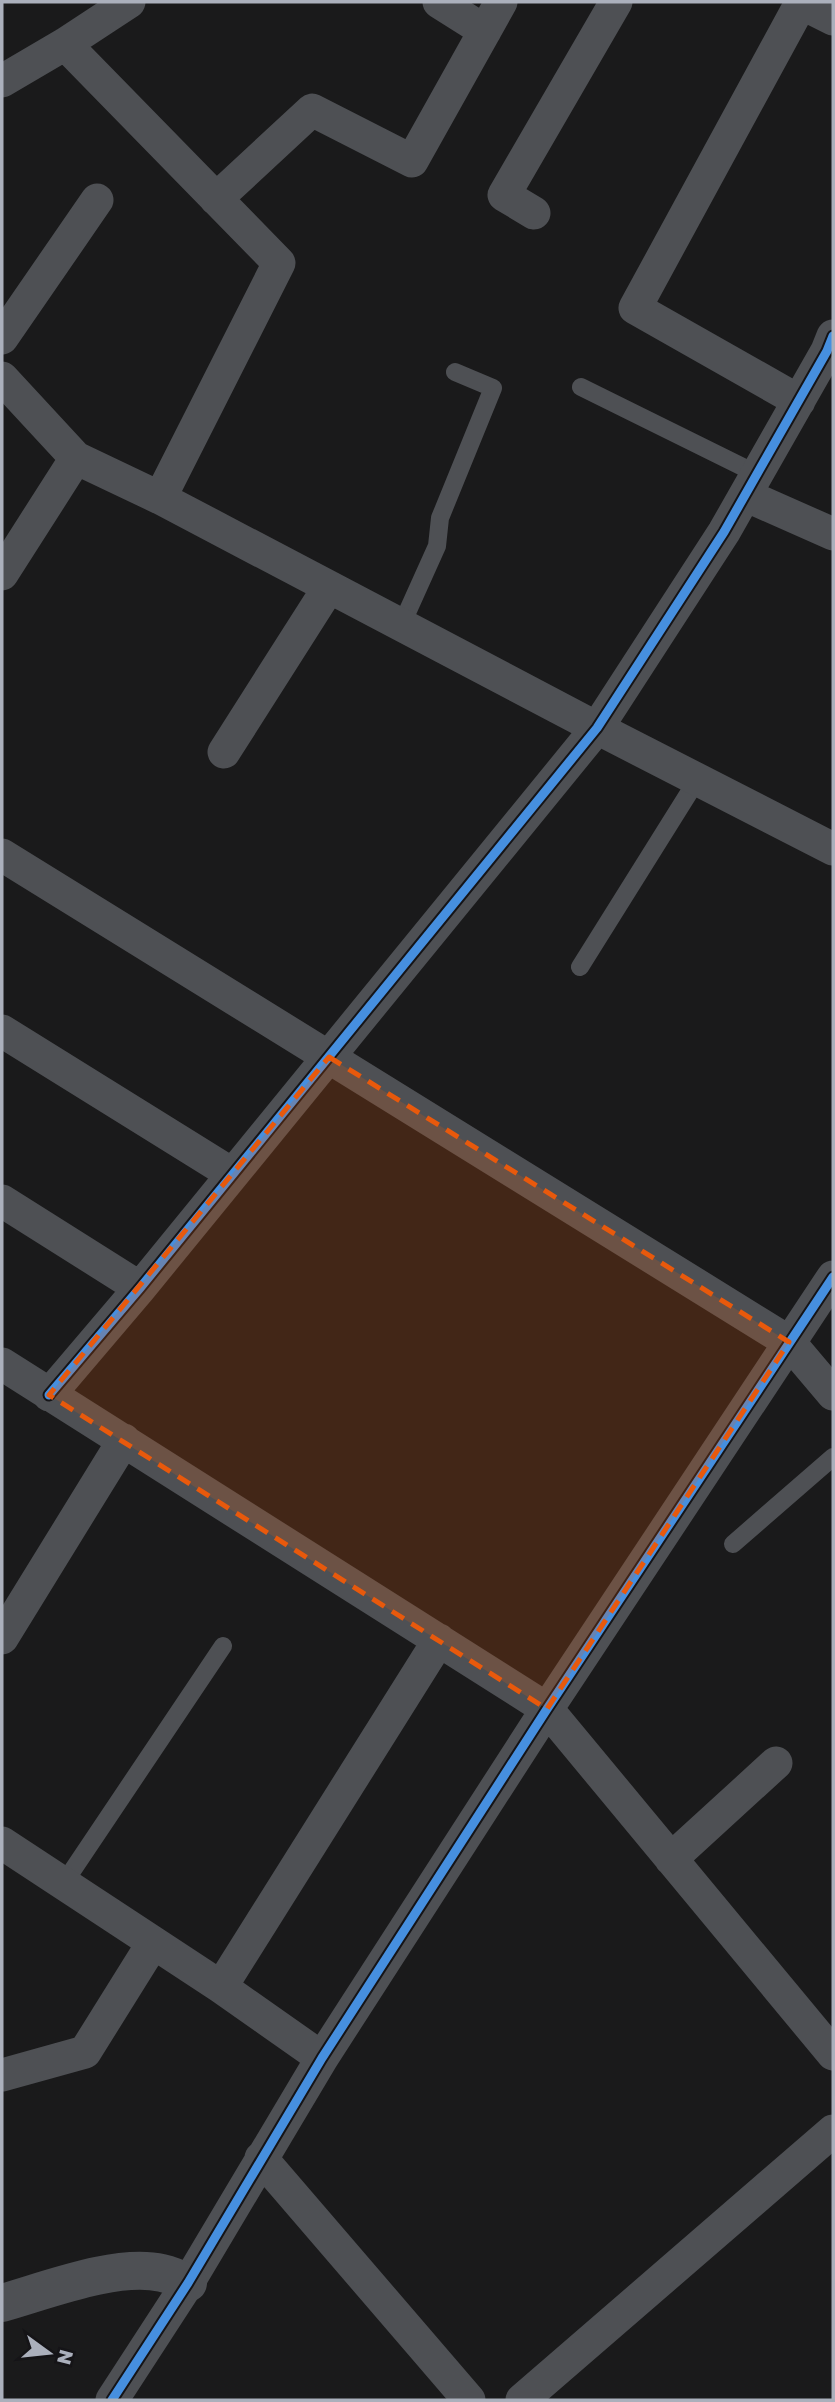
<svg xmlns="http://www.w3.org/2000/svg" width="835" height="2402" viewBox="0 0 835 2402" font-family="'Golos Text',sans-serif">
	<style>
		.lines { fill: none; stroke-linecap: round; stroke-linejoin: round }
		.service { stroke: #4e5054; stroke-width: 18 }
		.minor { stroke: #4e5054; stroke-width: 33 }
		.tertiary { stroke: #4e5054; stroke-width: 38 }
		.cycleway-casing { stroke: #151417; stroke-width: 13 }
		.cycleway { stroke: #468fdf; stroke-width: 9 }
		.marked { fill: #e8590c; fill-opacity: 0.2; stroke: #e8590c; stroke-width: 5; stroke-dasharray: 14 9; stroke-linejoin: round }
	</style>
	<rect width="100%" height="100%" fill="#1a1a1b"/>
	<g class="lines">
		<path class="service" d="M581,387L757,474
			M401,626L437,546L440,518L493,388L455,372
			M580,967L697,780
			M733,1544L833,1457
			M64,1883L223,1646"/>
		<path class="minor" d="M439,2L485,31
			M799,2L833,19
			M65,44L279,263L160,498
			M2,81L65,44L129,2
			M216,199L312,110L412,161L501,2
			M534,213L504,195L616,2
			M2,338L97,200
			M2,378L76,458L160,498L597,728L833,849
			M799,401L635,308L801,3
			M745,495L833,534
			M2,574L76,458
			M224,752L329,587
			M2,855L789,1342L833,1394
			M2,1031L232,1174
			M2,1201L140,1288
			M2,1364L547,1709L833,2054
			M49,1395L140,1288L597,728L724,532L827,351L833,336
			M2,1638L124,1440
			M2,1843L221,1987L322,2058
			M671,1859L776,1763
			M221,1987L439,1640
			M2,2075L85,2052L153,1943
			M261,2158L469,2400
			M112,2400L188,2283L322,2058L547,1709L833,1277
			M522,2400L833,2131"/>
		<path class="tertiary" d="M2,2303C48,2290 116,2263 162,2273C171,2275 180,2279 188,2283"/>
		<defs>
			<path id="cycleway" d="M49,1395L140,1288L597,728L724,532L827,351L833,336
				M112,2400L188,2283L322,2058L547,1709L833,1277"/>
		</defs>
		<use href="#cycleway" class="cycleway-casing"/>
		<use href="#cycleway" class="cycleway"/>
	</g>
	<path class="marked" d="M329,1057L789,1342L547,1709L49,1395Z"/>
	<rect width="835" height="2402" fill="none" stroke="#abb0bc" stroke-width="7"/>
	<g transform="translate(49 2353) rotate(105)" stroke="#151417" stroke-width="5" paint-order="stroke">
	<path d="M0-5L12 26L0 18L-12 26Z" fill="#abb0bc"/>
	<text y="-10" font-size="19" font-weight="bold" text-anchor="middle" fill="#abb0bc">N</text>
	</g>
</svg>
